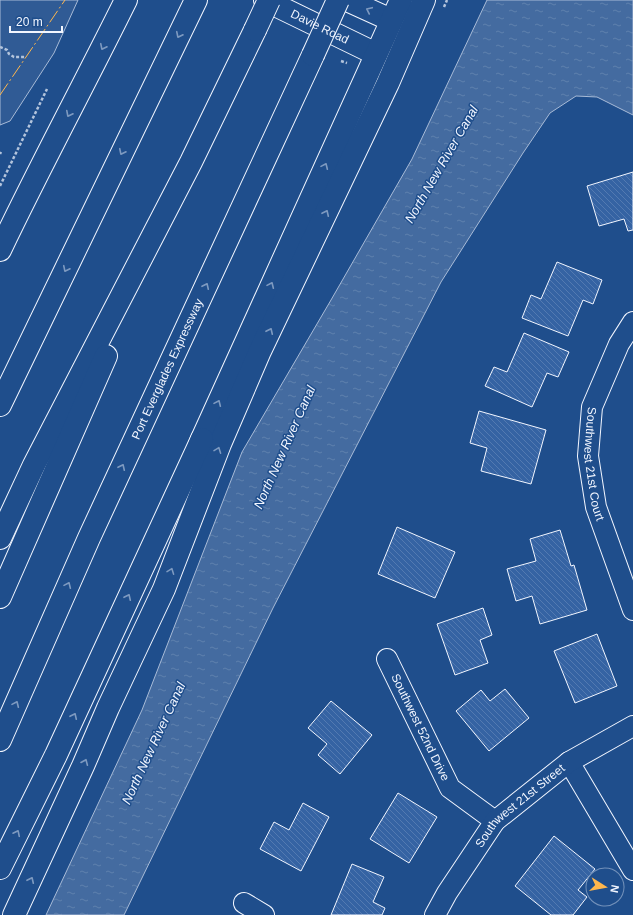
<svg xmlns="http://www.w3.org/2000/svg" width="633" height="915" viewBox="0 0 633 915" font-family="Arial,sans-serif">
	<style>
		.built { fill: #305b95; stroke: #a8bbd7 }
		.water { fill: url(#water-ripples); stroke: #a8bbd7 }
		.building { fill: url(#building-back-hatch); stroke: #f2f6ff }
		.lines { fill: none; stroke-linecap: round; stroke-linejoin: round }
		.minor-casing { stroke: #f2f6ff; stroke-width: 22 }
		.major-casing { stroke: #f2f6ff; stroke-width: 24 }
		.highway-casing { stroke: #f2f6ff; stroke-width: 24 }
		.path { stroke: #b3c4dc; stroke-width: 2.5; stroke-dasharray: 3 2; stroke-linecap: butt }
		.minor { stroke: #1f4e8c; stroke-width: 20 }
		.major { stroke: #1f4e8c; stroke-width: 22 }
		.highway { stroke: #1f4e8c; stroke-width: 22 }
		.highway-bridge-casing { stroke: #f2f6ff; stroke-width: 24; stroke-linecap: butt }
		.highway-bridge { stroke: #1f4e8c; stroke-width: 22 }
		.power { stroke: #ffb74d; stroke-width: 1; stroke-dasharray: 14 3 2 3; stroke-linecap: butt }
		.oneway { stroke: #7e9ac0 }
		.labels { text-anchor: middle; stroke-width: 3; stroke-linejoin: round; paint-order: stroke }
		.street-label { font-size: 12px; fill: #f2f6ff; stroke: #1f4e8c }
		.water-label { font-size: 13px; font-style: italic; fill: #f2f6ff; stroke: #1f4e8c }
	</style>
	<defs>
		<pattern id="water-ripples" width="26" height="14" patternUnits="userSpaceOnUse"><rect width="26" height="14" fill="#446ba0"/><path d="M2 4q2-2 4 0t4 0M15 11q2-2 4 0t4 0" fill="none" stroke="#5f81ae"/></pattern>
		<pattern id="building-back-hatch" width="6" height="6" patternUnits="userSpaceOnUse"><rect width="6" height="6" fill="#3563a3"/><path d="M-1 5l2 2M0 0l6 6M5-1l2 2" fill="none" stroke="#537ab1"/></pattern>
	</defs>
	<rect width="100%" height="100%" fill="#1f4e8c"/>
	<path class="built" d="M0,0H78L54,53L10,121L0,125Z"/>
	<path class="water" d="M487,0H633V115L597,97L576,96L550,113L523,153L441,282L273,608L124,915H46L142,710L242,452L331,300L412,159Z"/>
	<path class="building" d="M633,172V230L628,231L624,219L599,226L587,186Z
		M557,262L602,280L593,304L583,300L568,336L522,318L531,295L541,299Z
		M524,333L569,352L558,377L547,373L532,407L485,386L494,367L507,372Z
		M479,411L546,430L531,484L481,471L487,448L470,443Z
		M397,527L455,552L435,598L378,574Z
		M560,530L571,566L574,565L587,610L540,624L532,596L516,601L507,569L536,561L530,539Z
		M483,608L492,635L480,640L488,663L455,675L437,624Z
		M597,634L617,686L575,703L554,651Z
		M505,689L529,718L489,751L456,711L481,690L490,701Z
		M331,701L372,735L340,774L318,755L327,744L308,728Z
		M398,793L437,817L409,863L370,839Z
		M303,803L329,817L301,871L260,849L274,822L289,830Z
		M554,836L595,869L578,890L587,897L573,915H551L515,886Z
		M352,864L384,877L373,902L385,908L382,915H331Z"/>
	<g class="lines">
		<defs>
			<g id="minor">
				<path id="s1" d="M633,322L619,344L592,407L588,456L596,507L633,610"/>
				<path id="s2" d="M387,659L450,788L495,821"/>
				<path d="M569,762L633,870"/>
				<path d="M244,903L264,915"/>
				<path id="s3" d="M435,915L447,893L495,821L569,762L633,726"/>
			</g>
			<g id="major">
				<path id="s4" d="M265,0L376,54"/>
				<path d="M347,0L391,20"/>
				<path d="M0,250C40,166 85,83 126,0"/>
				<path d="M195,457L202,439L401,0"/>
				<path d="M14,915L83,766L108,708L164,589L220,444L260,351L388,83L424,0"/>
			</g>
			<g id="highway">
				<path d="M0,405L196,0"/>
				<path d="M0,538L34,465L191,162L255,30"/>
				<path d="M0,597L106,356"/>
				<path id="s5" d="M0,740L89,538L313,55"/>
				<path d="M0,868L56,755L202,439"/>
			</g>
		</defs>
		<use href="#minor" class="minor-casing"/>
		<use href="#major" class="major-casing"/>
		<use href="#highway" class="highway-casing"/>
		<path class="path" d="M444,7L447,0
			M0,47L7,50L9,54L14,57H25
			M341,61L347,63
			M0,154L1,152
			M0,186L47,89"/>
		<use href="#minor" class="minor"/>
		<use href="#major" class="major"/>
		<use href="#highway" class="highway"/>
		<defs>
			<path id="highway-bridge" d="M255,30L269,0
				M313,55L338,0"/>
		</defs>
		<use href="#highway-bridge" class="highway-bridge-casing"/>
		<use href="#highway-bridge" class="highway-bridge"/>
		<path class="power" d="M0,95L65,0"/>
	</g>
	<defs><path id="oneway-chevron" d="M-2-3.5L2.5 0L-2 3.5" fill="none" stroke-width="1.6" stroke-linecap="round" stroke-linejoin="round"/></defs>
	<g class="oneway">
		<use href="#oneway-chevron" transform="translate(369 10) rotate(-155)"/>
		<use href="#oneway-chevron" transform="translate(179 35) rotate(116)"/>
		<use href="#oneway-chevron" transform="translate(103 47) rotate(116)"/>
		<use href="#oneway-chevron" transform="translate(69 114) rotate(117)"/>
		<use href="#oneway-chevron" transform="translate(122 152) rotate(116)"/>
		<use href="#oneway-chevron" transform="translate(325 166) rotate(-66)"/>
		<use href="#oneway-chevron" transform="translate(326 213) rotate(-65)"/>
		<use href="#oneway-chevron" transform="translate(66 269) rotate(116)"/>
		<use href="#oneway-chevron" transform="translate(271 285) rotate(-66)"/>
		<use href="#oneway-chevron" transform="translate(206 286) rotate(-65)"/>
		<use href="#oneway-chevron" transform="translate(270 331) rotate(-65)"/>
		<use href="#oneway-chevron" transform="translate(218 403) rotate(-66)"/>
		<use href="#oneway-chevron" transform="translate(218 450) rotate(-69)"/>
		<use href="#oneway-chevron" transform="translate(122 467) rotate(-65)"/>
		<use href="#oneway-chevron" transform="translate(171 571) rotate(-69)"/>
		<use href="#oneway-chevron" transform="translate(68 585) rotate(-66)"/>
		<use href="#oneway-chevron" transform="translate(128 597) rotate(-65)"/>
		<use href="#oneway-chevron" transform="translate(16 704) rotate(-66)"/>
		<use href="#oneway-chevron" transform="translate(74 716) rotate(-65)"/>
		<use href="#oneway-chevron" transform="translate(85 762) rotate(-67)"/>
		<use href="#oneway-chevron" transform="translate(17 833) rotate(-64)"/>
		<use href="#oneway-chevron" transform="translate(31 880) rotate(-65)"/>
	</g>
	<g class="labels">
		<g class="street-label">
			<text dy="4" stroke="none"><textPath href="#s4" startOffset="61">Davie Road</textPath></text>
			<text dy="4" stroke="none"><textPath href="#s5" startOffset="407">Port Everglades Expressway</textPath></text>
			<text dy="4" stroke="none"><textPath href="#s1" startOffset="152">Southwest 21st Court</textPath></text>
			<text dy="4" stroke="none"><textPath href="#s2" startOffset="76">Southwest 52nd Drive</textPath></text>
			<text dy="4" stroke="none"><textPath href="#s3" startOffset="140">Southwest 21st Street</textPath></text>
		</g>
		<g class="water-label">
			<text transform="translate(441 164) rotate(-60)" y="5">North New River Canal</text>
			<text transform="translate(284 447) rotate(-66)" y="5">North New River Canal</text>
			<text transform="translate(153 743) rotate(-65)" y="5">North New River Canal</text>
		</g>
	</g>
	<g transform="translate(605 887) rotate(101)"><circle r="19" fill="#1f4e8c" stroke="#7391ba"/>
	<path d="M0-3L7 15L0 10L-7 15Z" fill="#ffb74d"/>
	<text y="-6" font-size="11" font-weight="bold" text-anchor="middle" fill="#f2f6ff">N</text>
	</g>
	<path d="M10 26v6h52v-6" fill="none" stroke="#f2f6ff" stroke-width="2"/>
	<text x="16" y="26" font-size="12" fill="#f2f6ff" stroke="#1f4e8c" stroke-width="3" paint-order="stroke">20 m</text>
</svg>
